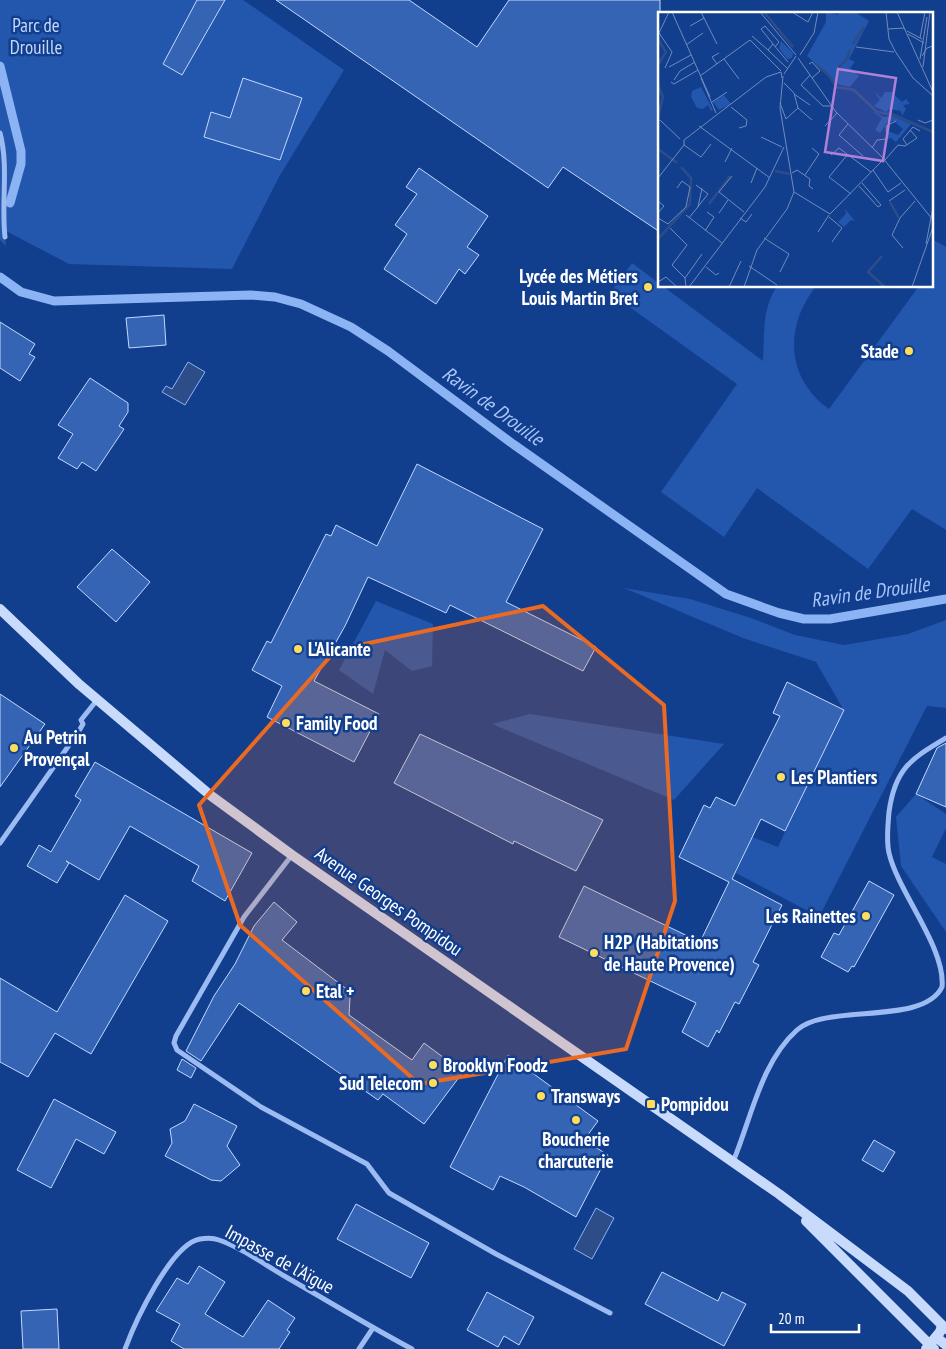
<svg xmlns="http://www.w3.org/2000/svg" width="946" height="1349" viewBox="0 0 946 1349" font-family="'PT Sans Narrow',sans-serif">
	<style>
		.green { fill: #2356ad }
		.water { fill: #2d4d89; stroke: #8cb4f5 }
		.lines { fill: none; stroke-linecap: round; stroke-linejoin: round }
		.stream { stroke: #8cb4f5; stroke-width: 9 }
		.building { fill: #3564b5; stroke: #c2d8fd }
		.street { stroke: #9bbbf2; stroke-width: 5 }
		.secondary { stroke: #c9dbfc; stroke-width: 10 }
		.marked { fill: #ea6a24; fill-opacity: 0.2; stroke: #ea6a24; stroke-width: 4; stroke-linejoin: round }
		.poi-dot { fill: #ffdd5b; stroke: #123e8e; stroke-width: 2 }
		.labels { text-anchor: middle; stroke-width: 5; stroke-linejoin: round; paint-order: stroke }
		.park-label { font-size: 19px; fill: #c2d8fd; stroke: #123e8e }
		.poi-label { font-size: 19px; font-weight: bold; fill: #fff; stroke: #123e8e; text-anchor: start }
		.street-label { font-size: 19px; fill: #fff; stroke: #123e8e }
		.water-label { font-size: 20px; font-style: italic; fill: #a7c5f9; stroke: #123e8e }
		.inset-river { fill: none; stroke: #2d4d89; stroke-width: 2.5 }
		.inset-road { fill: none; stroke: #718bbb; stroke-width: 1 }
		.view { fill: #b080d9; fill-opacity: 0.15; stroke: #b080d9; stroke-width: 2.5 }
		.inset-edge { fill: none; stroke: #fff; stroke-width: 2.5 }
	</style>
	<rect width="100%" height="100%" fill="#123e8e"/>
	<path class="green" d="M0,0H243L344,70L279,177L232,269L69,264L4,230L6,246L0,240Z
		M932,239L946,247V530L912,509L868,569L757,488L724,537L661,492L737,384L610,293L632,263L763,361C765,335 761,311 777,286H816C784,327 786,378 829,409L919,286H932Z
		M624,588L690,599L751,618L795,635L844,645L908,634L946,620V708L927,706L819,917L736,873L752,837L778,847L842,707L816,662L743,638Z
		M376,601L433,624L432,666L412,671L385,650L373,694L339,670Z
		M530,714L724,744L674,800L492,724Z
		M916,794L946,814V828L932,857L946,864V932L901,866L896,817Z"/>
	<path class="water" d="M188,362L205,372L185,405L162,392L166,386L172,389Z
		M596,1208L614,1218L592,1259L574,1249Z"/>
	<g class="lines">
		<path class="stream" d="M0,66L21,151V164L10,203
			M0,277L21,292L54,301L251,295L275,297L301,304L351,327L388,351L513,444L726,594L779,613L804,619H830L946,599"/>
	</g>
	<path class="building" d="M197,0H225L182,75L163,64Z
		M276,0H409L477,47L509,0H660V232L563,167L548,188Z
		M243,78L302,98L280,160L204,137L211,112L230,118Z
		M419,168L488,216L467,247L479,255L465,274L459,269L436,304L384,269L407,234L395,225L417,194L406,187Z
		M164,315L166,345L129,348L126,318Z
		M0,322L35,344L29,354L35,357L20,381L0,368Z
		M90,378L128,403V412L119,426L124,429L96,471L82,462L77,469L58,458L73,434L58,425Z
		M417,464L543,529L506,602L596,647L583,671L450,605L446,613L368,577L345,626L314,681L379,714L354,762L267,717L282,686L252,670L267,641L271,643L326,534L331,536L336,525L377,546Z
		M112,549L150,582L116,622L77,587Z
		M787,682L844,710L785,831L761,819L732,879L782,905L753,962L759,965L739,1004L735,1002L719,1033L717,1030L708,1047L682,1032L696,1003L559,937L584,886L700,942L729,882L679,857L704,805L710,808L716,797L735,806L780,716L773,713Z
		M0,694L45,724L0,787Z
		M420,734L603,820L576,871L514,841L513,844L394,783Z
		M946,743V807L916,794L937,748Z
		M95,762L252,853L225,901L192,881L199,866L130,826L99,880L66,861L69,863L57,883L27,866L39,845L51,852L81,800L75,796Z
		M869,881L894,895L854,967L852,966L848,972L821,957L834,933L839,935Z
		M125,895L168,921L91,1054L55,1033L28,1077L0,1062V978L57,1012Z
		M274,902L297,922L282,940L348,990L350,998L349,1015L412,1060L424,1043L463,1072L424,1124L383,1094L378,1100L239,1003L201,1061L186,1051L214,996L235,964L254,926Z
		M508,1055L598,1121L584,1140L608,1155L576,1217L524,1187L500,1176L493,1190L450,1167Z
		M182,1059L196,1068L191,1078L177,1070Z
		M54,1099L116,1132L104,1154L76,1139L51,1188L17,1170Z
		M194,1104L237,1126L227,1146L240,1165L221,1181L211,1180L165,1156L172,1143L170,1129L185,1121Z
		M874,1140L895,1152L883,1172L862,1160Z
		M356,1204L429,1243L411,1278L337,1239Z
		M199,1266L225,1282L205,1314L243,1337L268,1300L295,1318L287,1330L290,1332L279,1349H184L171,1341L180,1324L156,1311L177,1278L188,1284Z
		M662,1272L718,1301L722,1292L746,1304L724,1346L645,1304Z
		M487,1292L534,1317L519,1345L504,1336L498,1347L467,1330Z
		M57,1309L59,1349H23L21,1311Z"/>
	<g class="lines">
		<path class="street" d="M0,133C9,167 1,202 5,237
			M0,843L79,731L83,724L81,720L97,700
			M292,855L244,917L176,1036L174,1043L177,1050L261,1107L367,1164L389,1193L496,1254L610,1313
			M733,1162C751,1119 761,1062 797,1030C827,1003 923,1026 942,987C946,948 898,892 889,853C886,840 888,825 889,812C895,768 911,759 946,738
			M125,1349C135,1322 171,1244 200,1239C206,1238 214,1238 219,1240C243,1248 265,1265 286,1277C328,1301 369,1326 412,1349
			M359,1349L373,1328"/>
		<path class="secondary" d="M0,609L80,685L210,795L292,855L779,1194L908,1291L946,1329
			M806,1221L934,1349
			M936,1337L946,1345
			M926,1349L940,1332L942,1325"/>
	</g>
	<path class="marked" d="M543,606L664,705L675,901L626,1049L419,1084L240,925L199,805L336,650Z"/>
	<g class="poi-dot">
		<circle cx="648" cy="287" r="5"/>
		<circle cx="909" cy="351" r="5"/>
		<circle cx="298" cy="649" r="5"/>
		<circle cx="286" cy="723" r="5"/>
		<circle cx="14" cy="748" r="5"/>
		<circle cx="781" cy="777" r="5"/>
		<circle cx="866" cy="916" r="5"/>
		<circle cx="594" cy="953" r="5"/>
		<circle cx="306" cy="991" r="5"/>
		<circle cx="433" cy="1065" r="5"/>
		<circle cx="433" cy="1083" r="5"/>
		<circle cx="541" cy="1096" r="5"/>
		<rect x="646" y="1099" width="10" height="10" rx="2.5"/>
		<circle cx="576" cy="1120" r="5"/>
	</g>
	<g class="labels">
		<g class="park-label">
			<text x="36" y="32">Parc de<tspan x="36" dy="22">Drouille</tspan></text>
		</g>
		<g class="poi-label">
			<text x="638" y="283" text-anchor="end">Lycée des Métiers<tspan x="638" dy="22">Louis Martin Bret</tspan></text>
			<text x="899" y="358" text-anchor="end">Stade</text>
			<text x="308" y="656">L'Alicante</text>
			<text x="296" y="730">Family Food</text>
			<text x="24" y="744">Au Petrin<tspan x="24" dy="22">Provençal</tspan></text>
			<text x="791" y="784">Les Plantiers</text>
			<text x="856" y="923" text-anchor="end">Les Rainettes</text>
			<text x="604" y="949">H2P (Habitations<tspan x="604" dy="22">de Haute Provence)</tspan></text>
			<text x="316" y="998">Etal +</text>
			<text x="443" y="1072">Brooklyn Foodz</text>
			<text x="423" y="1090" text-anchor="end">Sud Telecom</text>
			<text x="551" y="1103">Transways</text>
			<text x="661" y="1111">Pompidou</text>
			<text x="576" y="1146" text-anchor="middle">Boucherie<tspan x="576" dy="22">charcuterie</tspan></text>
		</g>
		<g class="street-label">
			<text transform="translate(389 901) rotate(35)" y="7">Avenue Georges Pompidou</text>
			<text transform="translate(280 1259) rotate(29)" y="7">Impasse de l'Aïgue</text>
		</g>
		<g class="water-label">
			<text transform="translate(493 406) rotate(36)" y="7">Ravin de Drouille</text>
			<text transform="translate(870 592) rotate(-8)" y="7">Ravin de Drouille</text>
		</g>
	</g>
	<g transform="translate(658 12)">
		<rect width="275" height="275" fill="#123e8e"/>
		<path d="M168,0L180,3L182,0H197L211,9L191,47L197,50L192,56L201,64L192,75L178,72L149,44L168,10ZM123,29L135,41L134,46L129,47L121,36ZM43,75L55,98L53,99L50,93L45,97L39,96L33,85L34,79ZM216,79L223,86L227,80H233L244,90L248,87L252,92L245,93L248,97L244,104L243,99L231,97L228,100L216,94L222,88ZM66,83L73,92L61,98L55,90ZM213,99L226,105L234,104L253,112L238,130L233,126L230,127L229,115L230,119L240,123L245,117L237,110H243L230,109L222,121L217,118L224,106ZM187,197L197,209L193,208L186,215L180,210L188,202Z" fill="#2356ad"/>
		<path class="inset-river" d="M106,0L135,35M0,27L8,40L0,53M195,32L206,15M158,53L171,63L178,75L196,78L219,100L236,103L275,120M179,69L180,56L189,47L192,37M0,73L5,85L0,105M0,137L19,151M117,159L132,162M232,190L241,206M51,192L72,164M0,227L32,192L33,166L23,155M224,244L210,260L227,275"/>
		<path class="inset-road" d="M14,0L52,85M43,0L59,32M102,0L138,43M134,0L150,10L155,0M228,0L231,27L237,39L255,66L275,84M239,0L275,80M275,3V22M32,14L46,6M230,17L246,16M249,19L264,27M1,21L14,40L7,56M1,21L11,0M250,22L266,31M94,24L110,38L115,32M262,26L267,0M28,33L45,21M117,35L121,30L107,14L103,17L115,32L130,50M198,35L236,40M110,38L130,57M142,43L156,21L160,0M264,44L269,36L275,34M140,46L178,100L224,145L275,208M66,47L81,67M262,47L269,5M59,52L54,45L61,41M151,52L154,50L162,59L154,66M11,55L33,43M265,55L272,0M126,62L138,44M152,63L143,73L165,94H174M42,64L92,28L123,59M43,66L58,101M16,68L22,59L37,50M13,70L16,72L40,58M126,71L136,81L140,96L154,108M136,82L152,93M54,90L69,80M122,91L128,107L140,96M73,95L89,108L88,114L81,116M2,108L22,127M260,108L267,111L275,108M190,112L181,123L205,144M41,114L112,166M167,114L179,101M103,125L124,135M26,128L108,65L123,60L124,66M26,133L43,145L53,132M249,133L245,127L255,115L262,119M214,136L219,128L229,127L228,114L238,109M190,142L171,165L193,182M173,143L181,136L213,160M227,148L240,133L247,134L259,126L252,118M67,150L74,136M215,158L230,180L243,171M134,161L139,158L152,167L151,174L155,177M147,163L161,142L154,136M74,164L61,180L86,200M0,166L26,133V128M93,171L99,156M204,171L223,193M201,174L220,195L223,193M136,180L172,202L224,149M0,189L6,194L0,201M231,189L247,178M40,195L44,176M61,201L70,188M28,203L64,231M171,205L184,216L174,230M0,206L10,212L28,195L32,175L24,169L19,176M31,206L50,182L38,173M82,206L88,210L94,202M12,216L29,233L14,253L27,266L28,275M47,219L56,205L49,200M160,220L171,203M106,226L131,242L122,260M268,232L275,195M245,236L234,223L242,206L257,189M91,254L119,273M48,255L58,263L61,261M27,266L44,242M0,270L8,265L19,275M31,275L107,175L126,135M71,275L83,249M86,275L99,238L129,197L136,180L122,96L125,64M254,275L275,215"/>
		<path class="view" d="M180,57L238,66L225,149L167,140Z"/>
		<rect width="275" height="275" class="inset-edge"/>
	</g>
	<path d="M771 1324v8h88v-8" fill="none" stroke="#ffffff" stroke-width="2.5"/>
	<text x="778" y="1324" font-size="15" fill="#ffffff" stroke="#123e8e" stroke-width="4" paint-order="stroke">20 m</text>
</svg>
